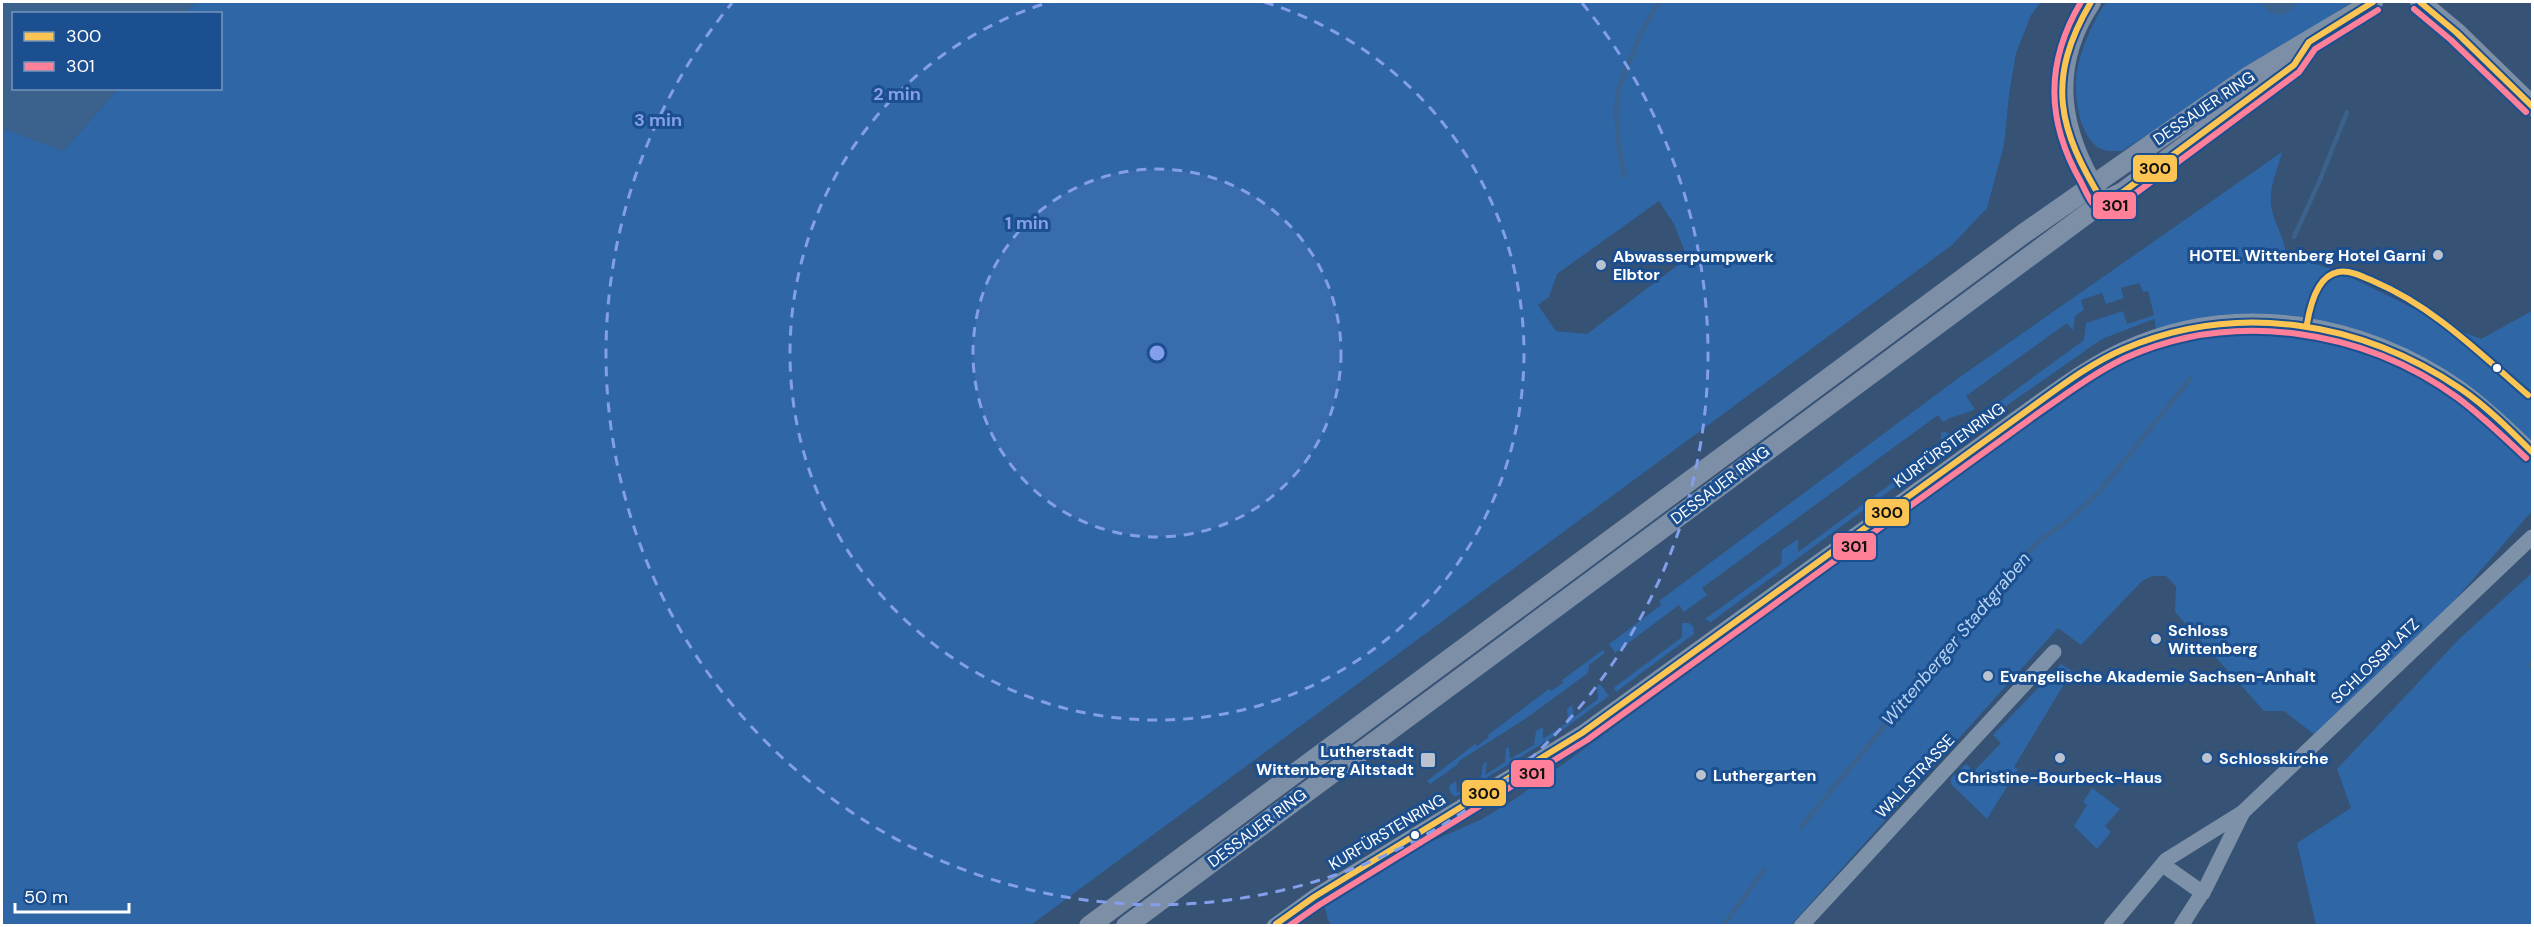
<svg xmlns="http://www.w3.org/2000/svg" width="2534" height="927" viewBox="0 0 2534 927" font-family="'DM Sans',sans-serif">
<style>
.green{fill:#2f66a5;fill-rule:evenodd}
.water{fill:#3b618d}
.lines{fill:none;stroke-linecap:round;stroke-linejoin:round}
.stream{stroke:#3b618d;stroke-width:4.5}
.minor{stroke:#7d92a8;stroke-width:15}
.major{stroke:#7d8ea7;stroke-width:20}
.bus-1-casing{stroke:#1b4f8f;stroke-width:10}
.bus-2-casing{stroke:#1b4f8f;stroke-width:10}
.bus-1{stroke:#fcc553;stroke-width:6}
.bus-2{stroke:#ff8098;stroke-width:6}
.ring{fill:none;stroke:#839eea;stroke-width:3;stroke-dasharray:10 8}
.poi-dot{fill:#b9c2ce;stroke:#1b4f8f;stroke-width:2}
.bus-dot{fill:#fff;stroke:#1b4f8f;stroke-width:2}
.labels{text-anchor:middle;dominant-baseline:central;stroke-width:6;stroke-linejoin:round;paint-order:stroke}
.street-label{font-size:16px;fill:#fff;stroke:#1b4f8f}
.poi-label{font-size:16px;font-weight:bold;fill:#fff;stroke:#1b4f8f;text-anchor:start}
.water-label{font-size:18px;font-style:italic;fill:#b5d3f5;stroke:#1b4f8f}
.centre{fill:#839eea;stroke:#1b4f8f;stroke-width:3}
.ring-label{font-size:18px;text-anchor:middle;font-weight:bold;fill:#839eea;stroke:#1b4f8f;stroke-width:6;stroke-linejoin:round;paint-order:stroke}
.line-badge{stroke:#1b4f8f;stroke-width:2}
.pale-badge-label{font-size:16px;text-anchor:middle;font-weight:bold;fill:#111}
</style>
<rect width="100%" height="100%" fill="#365274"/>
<g class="green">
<path d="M196 2H2041L2031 15 2016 53 2009 95 2004 145 1987 208 1952 245 1031 925H2V128L63 151 118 89 220 88V14L185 13ZM1659 201 1674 224 1687 258 1587 334 1556 331 1538 305 1549 297 1557 274Z"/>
<path d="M2106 2H2352L2122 151C2113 151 2103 152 2096 146 2076 129 2072 84 2079 61 2085 40 2094 20 2106 2Z"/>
<path d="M2282 152C2277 172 2266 193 2273 214 2277 228 2285 240 2286 255L2338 271 2455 329 2481 339 2532 311V511L2449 607 2315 735 2284 711H2264L2175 612 2176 586 2166 576H2152L2142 581 2081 645 2058 628 1791 925 1332 926 1328 920 1324 903 1408 852 1482 819 1518 797 2035 420C2067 384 2115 362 2159 341L2154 319 2102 339 1972 430 1970 426 1972 422 2084 340 2086 323 2123 311 2127 324 2154 315 2148 291 2143 292 2139 283 2121 288 2124 298 2106 304 2102 293 2081 300 2084 310 2075 316 2073 331 2067 323 1966 396 1975 409C1964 415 1953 415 1943 422L1938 415 1702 588 1707 595 1684 612 1679 605 1615 653 1609 644 1661 605 1659 601 1957 379Z"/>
<path d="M1945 431 1953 440 1952 445 1711 622 1705 619 1781 564 1782 550 1798 539V552L1941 447V433Z"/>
<path d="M2532 573V925H2316L2297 843 2351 808 2337 769 2459 639Z"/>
<path d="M1682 623H1689L1693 626 1694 634 1616 692 1614 688 1616 686 1682 637Z"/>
<path d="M1603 650 1605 653 1589 665 1588 673 1528 717 1459 761 1457 765 1430 784 1427 781 1475 744 1477 746 1489 737 1488 735 1549 689 1551 691 1563 683 1562 680Z"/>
<path d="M2061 664 2072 671 2014 767 2018 769 1987 819 1951 784V778L1966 764 1974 771 2001 743 1993 735Z"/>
<path d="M1600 684 1609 696 1550 739 1455 797 1450 792 1449 786 1456 781 1457 793 1481 778 1483 764 1487 761 1485 775 1505 762 1506 749 1509 747 1510 759 1534 745 1536 731 1543 727V739L1568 722 1567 709 1572 705 1574 717 1598 699 1597 686Z"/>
<path d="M2092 788 2120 809 2105 826 2111 832 2097 849 2074 826 2087 805 2083 802Z"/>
</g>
<g class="water">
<path d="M2 2H196L185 13 14 14V88L118 89 63 151 2 128Z"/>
<path d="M2261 2H2297C2289 18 2269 19 2261 2Z"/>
</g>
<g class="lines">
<g class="stream">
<path d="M1625 176 1619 148 1616 112 1619 87 1642 31 1659 2"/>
<path d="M2294 237 2319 182 2347 112"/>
<path d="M2529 664 2532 667"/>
<path d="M1801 827 1868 746 1966 621 2037 543 2072 517 2099 492 2190 379"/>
<path d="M1723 926 1764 870"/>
</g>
<g class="minor">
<path d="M2163 865 2203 893"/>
<path d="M1274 926 1314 897 1582 733 2032 407C2062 386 2091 364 2124 349 2236 298 2362 320 2461 389 2487 408 2510 430 2532 452"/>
<path d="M1801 926 2054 652"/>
<path d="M2111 926 2166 860 2243 812 2532 537"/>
<path d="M2181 926 2206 887 2243 812"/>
</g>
<g class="major">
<path d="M2091 2C2048 67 2059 131 2098 194"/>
<path d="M2420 2 2457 33 2532 106"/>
<path d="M1089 926 2023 234 2249 76 2373 2"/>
<path d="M1126 926 2103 202 2123 192 2294 65 2309 42"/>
</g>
<defs>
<g id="bus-1">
<path d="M2091 2C2045 80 2058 129 2103 202L2123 192 2294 65 2309 42 2373 2"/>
<path d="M2420 2 2457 33 2532 106"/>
<path d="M2307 324C2310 306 2317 276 2338 272 2350 270 2362 276 2373 281 2434 307 2478 352 2528 395"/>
<path d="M1276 924 1314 897 1582 733 2032 407C2061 386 2091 363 2124 349 2237 301 2361 321 2461 389 2487 407 2510 430 2532 452"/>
</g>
<g id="bus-2">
<path d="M2081 2C2045 63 2046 121 2081 182 2086 192 2092 208 2103 211L2128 199 2299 72 2315 49 2378 10"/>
<path d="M2414 9 2451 40 2526 112"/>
<path d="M1289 926 1319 905 1587 740 2037 414C2066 394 2094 373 2125 358 2234 309 2363 329 2458 398 2482 416 2504 437 2526 458"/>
</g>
</defs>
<use href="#bus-1" class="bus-1-casing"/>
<use href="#bus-2" class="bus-2-casing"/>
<use href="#bus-1" class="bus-1"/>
<use href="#bus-2" class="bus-2"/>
</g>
<circle cx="1157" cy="353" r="184" fill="#839eea" fill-opacity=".12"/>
<g class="ring">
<circle cx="1157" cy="353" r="184"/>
<path d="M1264 2A367 367 0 1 1 1050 2"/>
<path d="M1582 3A551 551 0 1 1 732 3"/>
</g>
<g class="poi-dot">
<circle cx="2438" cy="255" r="6"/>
<circle cx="1601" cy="265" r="6"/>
<circle cx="2156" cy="639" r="6"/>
<circle cx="1988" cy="676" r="6"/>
<circle cx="2060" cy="758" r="6"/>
<circle cx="2207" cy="758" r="6"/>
<rect x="1420" y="752" width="16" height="16" rx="3"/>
<circle cx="1701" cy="775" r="6"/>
</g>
<g class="bus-dot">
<circle cx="2497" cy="368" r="5"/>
<circle cx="1415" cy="835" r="5"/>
</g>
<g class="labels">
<g class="street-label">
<text transform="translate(2204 108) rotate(-34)">DESSAUER RING</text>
<text transform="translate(1949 445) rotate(-36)">KURFÜRSTENRING</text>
<text transform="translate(1720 485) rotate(-37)">DESSAUER RING</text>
<text transform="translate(2375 661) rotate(-44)">SCHLOSSPLATZ</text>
<text transform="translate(1915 776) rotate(-47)">WALLSTRASSE</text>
<text transform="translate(1257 828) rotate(-37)">DESSAUER RING</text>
<text transform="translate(1387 832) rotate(-31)">KURFÜRSTENRING</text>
</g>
<g class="poi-label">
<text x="2426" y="255" text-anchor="end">HOTEL Wittenberg Hotel Garni</text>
<text x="1613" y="256">Abwasserpumpwerk<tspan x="1613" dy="18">Elbtor</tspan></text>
<text x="2168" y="630">Schloss<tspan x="2168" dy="18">Wittenberg</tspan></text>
<text x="2000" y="676">Evangelische Akademie Sachsen-Anhalt</text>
<text x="1414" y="751" text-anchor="end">Lutherstadt<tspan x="1414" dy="18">Wittenberg Altstadt</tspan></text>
<text x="2219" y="758">Schlosskirche</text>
<text x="1713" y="775">Luthergarten</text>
<text x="2060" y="777" text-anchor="middle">Christine-Bourbeck-Haus</text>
</g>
<g class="water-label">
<text transform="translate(1956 639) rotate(-50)">Wittenberger Stadtgraben</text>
</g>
</g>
<circle cx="1157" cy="353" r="9" class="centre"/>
<g class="ring-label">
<text x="897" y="100">2 min</text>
<text x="658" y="126">3 min</text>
<text x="1027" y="229">1 min</text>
</g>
<g class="line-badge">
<rect x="2132" y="154" width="46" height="29" rx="6" fill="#fcc553"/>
<rect x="2092" y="191" width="45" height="29" rx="6" fill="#ff8098"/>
<rect x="1864" y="498" width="46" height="29" rx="6" fill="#fcc553"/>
<rect x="1832" y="532" width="45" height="29" rx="6" fill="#ff8098"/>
<rect x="1510" y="759" width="45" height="29" rx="6" fill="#ff8098"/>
<rect x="1461" y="779" width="46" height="28" rx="6" fill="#fcc553"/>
</g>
<g class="pale-badge-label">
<text x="2155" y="174">300</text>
<text x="2115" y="211">301</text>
<text x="1887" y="518">300</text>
<text x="1854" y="552">301</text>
<text x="1532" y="779">301</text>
<text x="1484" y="799">300</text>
</g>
<rect width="2534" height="927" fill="none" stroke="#ffffff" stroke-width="6"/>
<rect x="12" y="12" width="210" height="78" fill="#1b4f8f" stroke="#7695bc" stroke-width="1.5"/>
<rect x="24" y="32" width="30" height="9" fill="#fcc553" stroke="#7695bc" stroke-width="1.5"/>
<text x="66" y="42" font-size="18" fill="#ffffff">300</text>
<rect x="24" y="62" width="30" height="9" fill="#ff8098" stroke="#7695bc" stroke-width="1.5"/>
<text x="66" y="72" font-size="18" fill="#ffffff">301</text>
<path d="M15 903v9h114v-9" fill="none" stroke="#ffffff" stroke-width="3"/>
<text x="24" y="903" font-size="18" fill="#ffffff" stroke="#1b4f8f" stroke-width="4.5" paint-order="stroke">50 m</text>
</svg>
